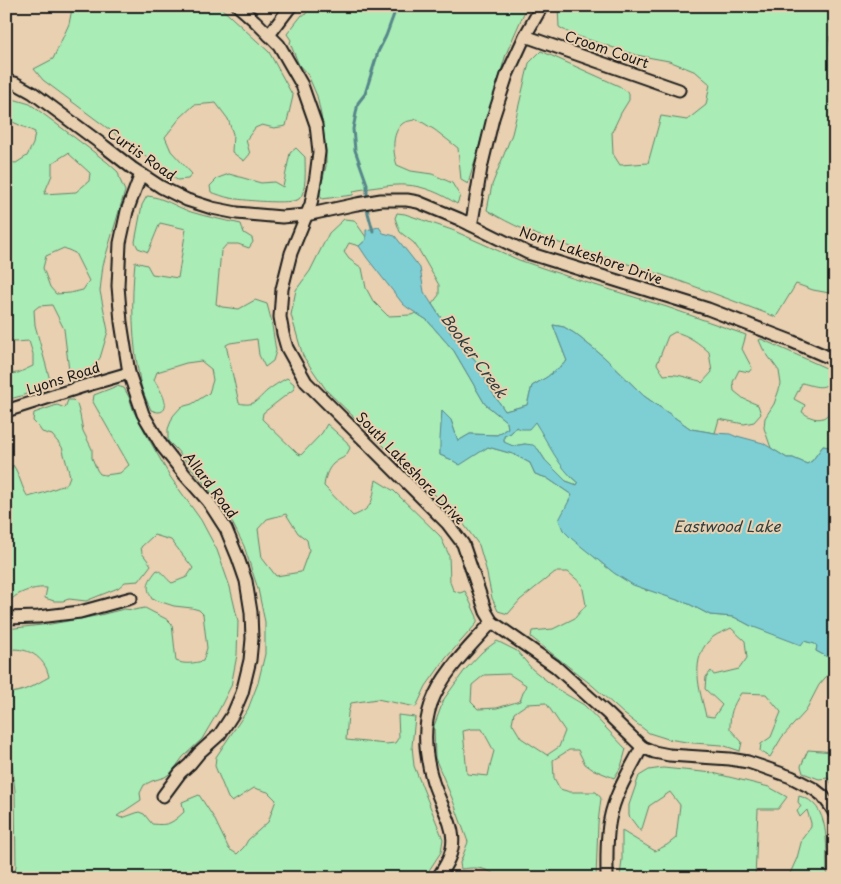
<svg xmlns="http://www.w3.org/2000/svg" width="841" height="884" viewBox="0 0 841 884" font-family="'Playpen Sans',sans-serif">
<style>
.green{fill:#a9ecb6;stroke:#628469;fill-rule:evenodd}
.water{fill:#7ecfd4;stroke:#57878a;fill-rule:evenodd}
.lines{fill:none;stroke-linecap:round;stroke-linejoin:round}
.stream{stroke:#57878a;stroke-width:3}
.minor-casing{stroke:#1c1c1c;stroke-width:15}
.minor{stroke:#e8d0b0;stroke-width:11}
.labels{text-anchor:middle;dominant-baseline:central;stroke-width:4;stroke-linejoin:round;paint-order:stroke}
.street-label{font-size:14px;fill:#1c1c1c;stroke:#e8d0b0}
.water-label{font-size:15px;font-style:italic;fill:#304041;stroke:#e8d0b0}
</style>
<rect width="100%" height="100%" fill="#e8d0b0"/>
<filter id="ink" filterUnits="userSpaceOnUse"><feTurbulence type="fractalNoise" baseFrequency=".02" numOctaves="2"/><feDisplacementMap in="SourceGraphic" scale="10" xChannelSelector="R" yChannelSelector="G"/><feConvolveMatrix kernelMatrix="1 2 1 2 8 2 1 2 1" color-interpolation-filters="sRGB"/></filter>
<g filter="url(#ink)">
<g class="green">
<path d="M64 6H219L269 52 293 96 286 126 274 128 262 125 255 128 246 140 250 154 244 161 232 152 233 134 228 119 216 103 194 105 180 118 165 137 171 151 192 174 188 179 177 180 43 80 34 69 53 59 69 24 72 9Z"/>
<path d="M311 6H527L506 54 468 184 461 180 458 148 435 130 417 119C412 121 405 121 402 124 391 134 393 153 397 165L411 171 432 174 452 183 460 196 457 204C442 194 424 186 406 185 393 184 372 188 358 190L354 191 353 195 322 199 320 195V191L326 166V150L321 115 317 96 308 75 299 65 290 43 291 40 287 34 302 15H305Z"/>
<path d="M558 6H835V34L829 37 835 62V294L813 290 796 284 776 317C733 301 691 284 647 270 594 253 534 240 487 210L492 185 512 134 529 63 541 51 619 86 629 93V100L621 113 612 132 613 154 620 165 648 163 661 116 687 120 706 105 710 84 696 72 669 61 636 55 571 34 559 27Z"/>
<path d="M6 97 30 104 107 162 118 172 120 180 125 191 103 265 100 291 108 331 100 358 85 376 70 379 64 329 52 305 39 306 34 310 35 325 51 384 21 396 6 400V374L18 373 33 366V354L29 341 14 342 6 339V162L16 163 27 156 33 144 35 132 6 119ZM68 153 90 173 89 181 76 192 44 194 52 175V163ZM64 248 75 253 89 281 83 290 70 293 56 294 50 287 43 268 46 256Z"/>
<path d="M296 148 305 157C305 168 307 192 299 199 291 205 240 200 230 198 224 197 217 194 211 192L210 186 218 178 229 174 261 183 274 182 283 187 290 153Z"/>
<path d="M147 196C163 197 176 207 191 212 207 217 224 220 241 224L244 233 252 238 253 242 249 248 238 244H227L221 251 216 304 222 307 239 309 255 300 267 304 271 319 276 351 273 361 265 367 259 355 257 339 230 343 226 345 239 403C254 407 257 400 267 391 273 386 280 382 287 378L294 384V389L263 413 262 419 298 454 301 455 322 433 327 424 347 442 350 448C344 461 342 456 333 464 327 470 325 478 324 486L353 516C374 508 372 501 376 480L394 491 440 536 449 555 450 582 453 590 460 593 465 591 477 617V623L446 658 426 686 416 707 377 699 351 703 348 713 346 740 386 744 395 743 399 737 398 715 415 717 412 746 414 766 443 839 441 852 424 878H13L16 866 15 791 12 766 6 743V693C24 693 34 685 49 677 45 656 26 646 6 650V629L51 624 96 616 124 609 134 610 145 608 168 620 172 624 176 661C185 665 194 663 203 661L207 648 203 614 199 610 192 608 174 606 152 599C145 586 148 581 157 570 163 572 166 579 172 583L187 577 193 568 171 540 154 535 141 547 142 553 151 565 139 581 125 582 118 588 86 601 69 599 63 601H54L45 598 47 588C37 587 26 590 17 595 13 597 11 601 6 603V502L12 499 10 472 13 465C20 475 21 487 28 497L43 493 67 484 70 476 62 447 52 435 42 432 38 426 33 421 34 413 57 405 65 408 68 400H73L77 404 80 415 83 431 92 449V458L97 470 100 474 105 475 120 473 129 465 93 402 94 395 117 386 124 388 129 397 134 412 151 443 171 478 201 520 217 550 230 587 238 621 237 655 231 686 219 710 202 739 183 757 172 772 165 777 152 781 144 785 140 793 141 800 117 816 122 818 139 812 144 814 152 824C169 826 172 823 184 812L182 802 199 795 214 818 229 849 237 854 244 847 248 840 268 822 276 800 268 792 254 788 232 802 228 798 215 766 216 757 248 709 258 683 265 654V622L258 589 244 546 226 510 176 449 168 441V429L173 416 181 407 192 404 209 393 213 380 211 369 201 361 186 363 157 372 154 380C158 386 174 410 159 412 156 412 154 411 151 410 147 401 142 391 140 381 132 343 131 300 135 262L147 265 152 274 178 278 186 229 160 223 148 252 138 248 135 242 142 205ZM286 514 298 533 307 540 309 550 301 572 276 576 262 558 258 529 267 519Z"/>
<path d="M397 213 405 214 452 230 519 260 572 278 667 307 746 335 742 349 752 368 749 372 739 370 733 382 734 391 744 399 758 405 761 414 754 422 744 424 719 419 715 433 691 429 644 396 604 357 574 333 564 327 553 325 567 361 547 377 532 386 527 405 505 411 492 392 476 361 452 335 432 304 439 295V285L420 252 414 243 400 232 395 218ZM675 332C688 335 699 343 709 352L712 372 702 383 700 381C688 378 676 373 664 375L657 364 668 336Z"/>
<path d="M344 219 354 220 366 237V240L359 246 349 243 344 252 349 259 362 268 366 288 373 301 388 316 411 315 416 313 427 320 454 351 485 404 507 422 508 428 497 435 470 434 458 441 451 420 442 411 440 455 450 459 460 464 488 447 513 454 530 463 535 474 547 478 572 495 563 530C572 539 581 546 590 553 607 568 624 582 645 589L646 591 649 590 689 604 710 615 734 617 751 626 815 644 817 646 816 651 835 661V669L831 671 819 685 805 712 782 737 770 757 760 751 761 744 771 737 781 712 766 694 741 693C732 707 730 713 730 729L742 742 740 751 722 745 693 743 668 739 649 733 624 714 593 686 531 637 532 631 553 629 575 618 586 605 582 584 568 572H555L520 600 508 614 498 611 492 598 486 569 479 545 457 515 421 482 327 391 303 356 291 315 296 290 310 271 329 233ZM731 628 745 641 747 658 739 669 714 675 711 671 706 677 705 689 722 705 714 717 706 716C700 691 688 657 713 637 718 633 726 631 731 628Z"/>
<path d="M761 339 826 368 833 377C826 392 815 386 802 383L794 399 805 405 802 412C805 414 809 417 813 418 831 423 834 403 833 390L835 387V448L823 446 812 461 807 464 793 458H787L771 448 764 428 765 418 774 404 781 384 779 371 763 349 759 340Z"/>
<path d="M535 421 572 478 578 483 577 485 566 481 545 460 538 449 525 444 513 446 504 443V436L511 433 516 427Z"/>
<path d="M497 641 517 651 532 669 557 689 584 705 626 749 621 767 614 778 592 769 585 764 578 750H569L553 760 554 778 560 789 570 792H596L601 798 598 823 596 878H500C484 867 479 867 461 869L460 863 468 842 452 798 435 758 434 726 444 699 465 670 482 652ZM509 674 526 685 520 701 497 708 478 709 471 702 472 685 484 675ZM546 703 565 731 559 747 547 755 521 738 512 723 514 713 527 704ZM472 729H482L494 751 491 762 488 776 467 774 463 731Z"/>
<path d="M808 750 835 752V790L828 778 819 779 803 773 801 766Z"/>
<path d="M663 768 713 773 769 787 787 797 778 809H758L755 878H667L663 875 653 878H620L622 859V831L655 851 667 845 676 838 680 805 670 792 649 806 641 832 629 816V805L639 776 649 770Z"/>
<path d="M799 796C831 803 826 847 827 872L829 878H788L797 858 802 839 811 827V823L807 810 800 817 797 811 801 806 798 802Z"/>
</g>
<path class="water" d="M379 227 383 233 395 236 420 268 424 292 452 335 476 361 492 392 505 411 527 405 532 386 547 377 567 361 553 325 564 327 574 333 604 357 644 396 691 429 715 433 730 434 737 437V436L763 443 787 458H793L807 464 812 461 823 446 835 448V661L816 651 817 646 815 644 804 641 801 645 751 626 734 617 710 615 689 604 633 585 614 573 572 539 563 530 559 520 572 495 547 478 535 474 530 463 513 454 488 447 460 465 450 459 440 455V439L442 411 451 420 458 441 470 434 497 435 508 428 507 422 485 404 454 351 427 320 408 308 403 304 367 258 359 246 366 240V230ZM535 422C548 442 558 467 578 483L577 485 566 481 545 460 538 449 533 445 525 444 513 446 504 442V436L511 433 516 427 521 429H529Z"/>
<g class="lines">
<g class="stream">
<path d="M367 200V184L355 150 353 129 358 103 365 94 378 52 386 36 397 6"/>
<path d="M367 206 368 213 373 231"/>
</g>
<defs>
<g id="minor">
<path d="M238 6 255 21 279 45 302 85 316 125 319 152 316 176 311 204 291 253 282 289 280 317 283 334 287 348 306 382 447 523 463 544 486 612 492 622 555 666 608 714 642 747 654 752 669 755 730 759 748 762 763 767 791 777 814 789 823 796 831 807 835 814"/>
<path d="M269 35 291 6"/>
<path d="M525 36 679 90"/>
<path d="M6 81 15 83 33 93 104 146 132 168 161 187 187 200 212 208 237 213 282 217 306 215 357 204 381 200H407L418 202 459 219 528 253 708 309 791 341 835 360"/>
<path d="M141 174 127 211 120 243 118 286 121 322 129 373 143 414 162 446 185 475 208 501 226 529 238 558 246 581 251 612 252 639 250 660 242 693 233 714 220 734 199 753 190 764 180 773 163 796"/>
<path d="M471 225 473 216 481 168 493 118 507 75 525 36 542 6"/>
<path d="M6 411 81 387 129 373"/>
<path d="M6 618 38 617 80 612 131 598"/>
<path d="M437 878C468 838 446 821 433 782 425 756 422 730 431 704 442 673 470 647 492 622"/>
<path d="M607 878C607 858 606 838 610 819 615 793 630 770 642 747"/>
</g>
</defs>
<use href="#minor" class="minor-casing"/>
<use href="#minor" class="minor"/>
</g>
</g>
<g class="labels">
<g class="street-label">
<text transform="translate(607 49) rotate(19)">Croom Court</text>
<text transform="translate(142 154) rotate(35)">Curtis Road</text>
<text transform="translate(591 255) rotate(19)">North Lakeshore Drive</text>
<text transform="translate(63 378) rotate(-18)">Lyons Road</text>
<text transform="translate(411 468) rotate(46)">South Lakeshore Drive</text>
<text transform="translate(211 485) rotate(53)">Allard Road</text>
</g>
<g class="water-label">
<text transform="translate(475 355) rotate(54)">Booker Creek</text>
<text x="727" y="525">Eastwood Lake</text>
</g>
</g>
<rect width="841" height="884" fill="none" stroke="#e8d0b0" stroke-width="25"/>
<rect x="12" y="12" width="816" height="859" fill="none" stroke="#1c1c1c" stroke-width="2" filter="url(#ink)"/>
</svg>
